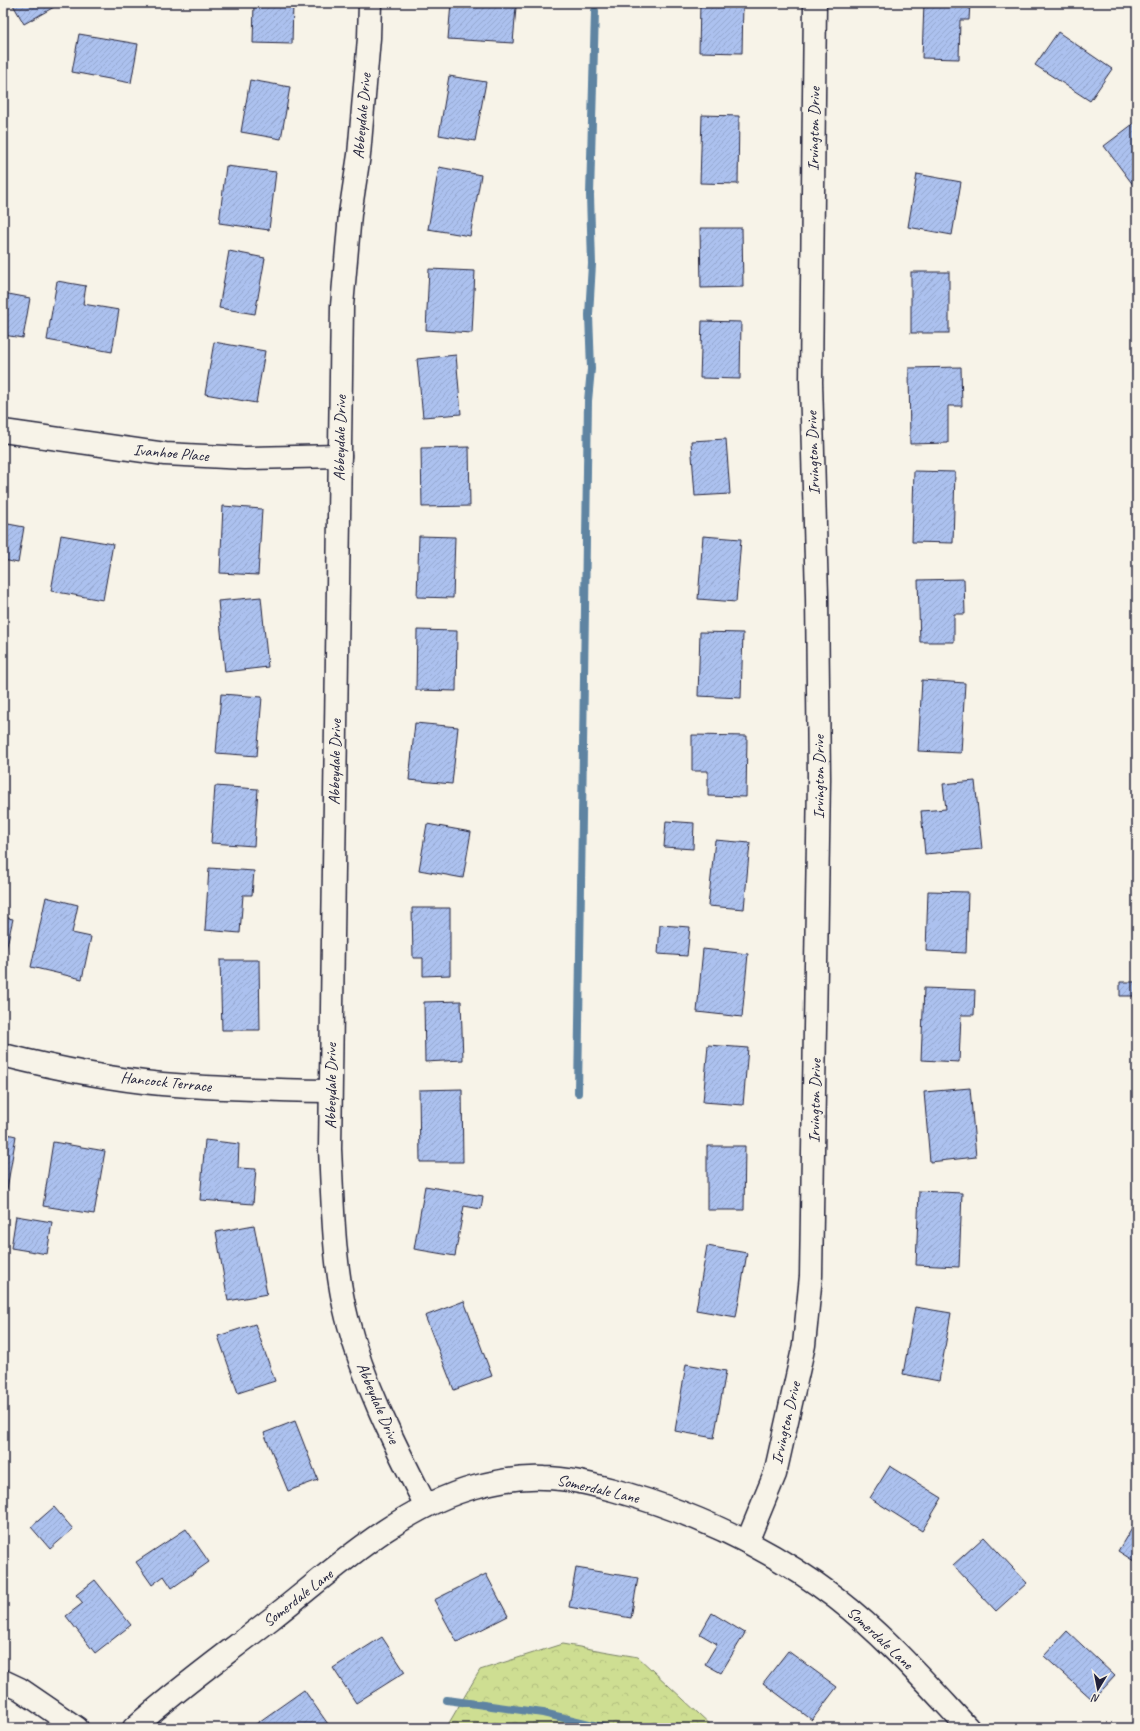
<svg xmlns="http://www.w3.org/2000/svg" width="1140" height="1731" viewBox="0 0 1140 1731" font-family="Caveat,sans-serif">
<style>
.forest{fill:url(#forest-crowns);stroke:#788066}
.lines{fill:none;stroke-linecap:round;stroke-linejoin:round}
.stream{stroke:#5e84a2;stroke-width:8}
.building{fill:url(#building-hatch);stroke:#22223b}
.minor-casing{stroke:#22223b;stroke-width:25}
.minor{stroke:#f7f3e8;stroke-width:22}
.labels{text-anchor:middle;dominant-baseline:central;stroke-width:3;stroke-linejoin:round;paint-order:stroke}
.street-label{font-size:16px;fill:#22223b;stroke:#f7f3e8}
</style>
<defs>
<pattern id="forest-crowns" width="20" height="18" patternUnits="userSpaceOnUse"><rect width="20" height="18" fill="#cede92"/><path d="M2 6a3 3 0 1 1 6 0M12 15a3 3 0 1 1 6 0" fill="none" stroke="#b1be7f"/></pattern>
<pattern id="building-hatch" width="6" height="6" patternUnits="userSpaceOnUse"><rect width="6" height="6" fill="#acc1ef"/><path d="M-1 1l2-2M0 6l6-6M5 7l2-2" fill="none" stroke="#94a6ce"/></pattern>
</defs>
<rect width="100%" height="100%" fill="#f7f3e8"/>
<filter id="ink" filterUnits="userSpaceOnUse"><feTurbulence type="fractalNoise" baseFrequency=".025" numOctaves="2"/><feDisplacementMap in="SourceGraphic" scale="8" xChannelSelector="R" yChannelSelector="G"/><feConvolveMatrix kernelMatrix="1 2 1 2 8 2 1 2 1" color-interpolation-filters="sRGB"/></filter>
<g filter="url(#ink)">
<path class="forest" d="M562 1644 638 1657 714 1728H446L480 1670Z"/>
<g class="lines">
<g class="stream">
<path d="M578 1093 588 401 591 369 589 315 592 264 590 195 595 11"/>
<path d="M447 1700 543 1713 606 1728"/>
</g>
</g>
<g class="building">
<path d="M12 3H52L54 7 24 24Z"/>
<path d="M254 3H293L292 44 253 43Z"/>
<path d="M451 3H498V6L516 7 513 43 448 39Z"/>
<path d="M700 3H743L742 53 699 52Z"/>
<path d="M924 3H970L969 20H960L959 59 922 58Z"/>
<path d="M1058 32 1112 69 1090 101 1035 65Z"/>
<path d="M79 34 138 44 131 83 72 72Z"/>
<path d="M449 76 486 82 475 141 439 135Z"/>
<path d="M250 80 290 87 281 139 241 132Z"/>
<path d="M702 115 739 116 738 184 700 183Z"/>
<path d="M1137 121V190L1104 146Z"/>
<path d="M226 166 276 172 269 230 219 223Z"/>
<path d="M439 167 481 175 470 236 428 229Z"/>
<path d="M917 174 961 182 952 235 908 227Z"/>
<path d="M700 228H742L743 287 701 288Z"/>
<path d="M229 251 265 258 255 314 219 308Z"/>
<path d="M429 269 475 271 472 333 426 330Z"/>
<rect x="911" y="272" width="38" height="61"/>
<path d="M57 281 86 286 83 304 119 310 112 352 47 340Z"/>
<path d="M3 293 30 298 23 338 3 335Z"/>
<path d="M702 321 741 322 740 379 700 378Z"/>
<path d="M214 342 265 351 256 403 205 394Z"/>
<path d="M456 355 461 414 423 417 417 359Z"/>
<path d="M961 367 962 406H948V443L910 444 909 368Z"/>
<path d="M726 439 730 494 695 496 691 441Z"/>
<path d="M469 447 470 506 422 507 421 448Z"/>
<path d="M914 471 955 472 953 543 912 542Z"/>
<path d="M223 506 262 509 258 575 220 573Z"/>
<path d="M3 523 24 527 18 563 3 560Z"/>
<path d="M61 535 113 544 103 600 51 591Z"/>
<path d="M419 536 455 537 453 598 417 597Z"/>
<path d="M703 536 741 539 736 602 698 599Z"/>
<path d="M964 579 965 614H954V642H920L918 580Z"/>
<path d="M261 597 268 667 225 672 218 601Z"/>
<path d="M417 630 457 631 456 691 416 690Z"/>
<path d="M700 632 743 633 741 698 698 696Z"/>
<path d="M922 680 965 683 961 753 918 751Z"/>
<path d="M221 694 262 697 257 756 216 753Z"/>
<path d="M415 723 458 727 452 784 409 780Z"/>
<path d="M692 735 747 736 746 797 708 796V771H692Z"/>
<path d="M975 781 982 849 925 854 921 811 946 809 943 784Z"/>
<path d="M215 786 258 789 254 846 211 843Z"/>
<path d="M666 821 694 823 693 849 664 847Z"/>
<path d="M427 824 471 832 463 878 419 870Z"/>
<path d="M715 840 750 843 744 909 708 906Z"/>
<path d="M209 868 254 871 252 895H243L240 933 205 930Z"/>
<path d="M928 891 968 892 966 953 926 951Z"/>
<path d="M46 897 78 905 72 933 91 937 82 979 31 967Z"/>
<path d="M412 908H450V975L423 976V958H413Z"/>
<path d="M3 917 13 919 4 958H3Z"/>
<path d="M660 925 690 927 687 956 658 954Z"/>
<path d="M703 949 748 954 742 1017 697 1012Z"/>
<path d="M220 960H259L260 1030H222Z"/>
<path d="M1120 982H1137V1014H1135V996H1120Z"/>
<path d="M924 988 975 990 974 1015H961L959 1062 921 1060Z"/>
<path d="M461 1001 463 1060 425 1062 424 1002Z"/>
<path d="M708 1045 748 1048 743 1105 703 1102Z"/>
<path d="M1137 1080V1143H1135Z"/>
<path d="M970 1088 976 1157 930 1162 924 1092Z"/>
<path d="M462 1089 463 1162H420L419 1090Z"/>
<path d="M3 1133 16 1136 7 1189H3Z"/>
<path d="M205 1140 239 1144 238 1168 256 1169 253 1204 200 1200Z"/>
<path d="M53 1142 105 1151 94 1214 43 1206Z"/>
<path d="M707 1146H745L744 1210H707Z"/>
<path d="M425 1186 483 1196 481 1209 464 1206 455 1256 414 1249Z"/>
<path d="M919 1191 962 1193 959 1267 916 1265Z"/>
<path d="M16 1216 52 1222 47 1254 11 1248Z"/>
<path d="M254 1225 267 1294 228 1301 216 1232Z"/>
<path d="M707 1246 747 1253 736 1317 696 1310Z"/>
<path d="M464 1301 492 1376 454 1390 425 1316Z"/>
<path d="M915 1307 951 1313 939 1381 903 1374Z"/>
<path d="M255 1324 275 1381 238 1393 218 1336Z"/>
<path d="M686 1364 726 1371 714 1438 675 1431Z"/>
<path d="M295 1421 318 1480 288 1491 264 1433Z"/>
<path d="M890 1466 942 1498 922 1531 870 1498Z"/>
<path d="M54 1507 73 1529 50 1549 31 1527Z"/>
<path d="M1137 1519V1563L1118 1551Z"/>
<path d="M186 1529 209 1562 172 1588 164 1576 152 1585 136 1562Z"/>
<path d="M984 1537 1027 1583 996 1611 953 1565Z"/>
<path d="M576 1568 638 1578 631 1618 569 1607Z"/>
<path d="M486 1574 508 1616 457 1642 434 1600Z"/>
<path d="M95 1580 131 1625 95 1653 66 1616 83 1603 76 1595Z"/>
<path d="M712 1613 745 1633 721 1673 705 1664 717 1644 700 1634Z"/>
<path d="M1067 1631 1115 1676 1093 1700 1044 1656Z"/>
<path d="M382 1637 405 1672 356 1703 333 1668Z"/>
<path d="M788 1651 837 1687 812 1720 763 1683Z"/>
<path d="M304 1690 328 1724 322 1728H254L253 1726Z"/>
</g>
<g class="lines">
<defs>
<g id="minor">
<path d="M370 3 369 38 359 155 350 214 342 306 330 1149C333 1205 333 1263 347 1318 364 1385 395 1445 426 1506"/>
<path d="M3 431 165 454 245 458 340 456"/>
<path d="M3 1055C55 1068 109 1079 162 1084 218 1089 274 1090 330 1091"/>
<path d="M747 1542 775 1474 804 1345 811 1276 819 779 817 596 811 382 815 3"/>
<path d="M3 1681 20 1689 77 1728"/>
<path d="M134 1728C177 1689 225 1655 271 1619 331 1572 400 1507 475 1487 496 1481 522 1477 544 1478 567 1478 590 1484 613 1490 693 1512 770 1548 836 1598 885 1636 926 1683 968 1728"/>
</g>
</defs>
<use href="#minor" class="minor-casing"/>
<use href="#minor" class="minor"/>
</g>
</g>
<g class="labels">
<g class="street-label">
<text transform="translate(362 116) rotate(-85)">Abbeydale Drive</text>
<text transform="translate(814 129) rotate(-89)">Irvington Drive</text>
<text transform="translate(340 438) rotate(-89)">Abbeydale Drive</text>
<text transform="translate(171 453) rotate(5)">Ivanhoe Place</text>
<text transform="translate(813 453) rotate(-92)">Irvington Drive</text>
<text transform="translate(335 762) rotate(-89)">Abbeydale Drive</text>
<text transform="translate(819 777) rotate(-90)">Irvington Drive</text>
<text transform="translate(166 1082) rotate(6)">Hancock Terrace</text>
<text transform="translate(331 1086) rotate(-90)">Abbeydale Drive</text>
<text transform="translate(815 1101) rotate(-89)">Irvington Drive</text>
<text transform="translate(378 1403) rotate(67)">Abbeydale Drive</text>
<text transform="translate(786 1423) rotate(-77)">Irvington Drive</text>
<text transform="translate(598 1489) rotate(13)">Somerdale Lane</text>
<text transform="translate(298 1598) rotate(-38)">Somerdale Lane</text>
<text transform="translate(880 1638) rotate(43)">Somerdale Lane</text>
</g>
</g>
<rect width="1140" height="1731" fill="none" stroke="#f7f3e8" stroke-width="16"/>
<rect x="8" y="8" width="1124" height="1715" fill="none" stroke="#22223b" stroke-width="1.5" filter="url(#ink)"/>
<g transform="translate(1098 1689) rotate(190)" stroke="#f7f3e8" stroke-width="3" paint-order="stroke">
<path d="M0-3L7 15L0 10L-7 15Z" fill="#22223b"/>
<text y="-6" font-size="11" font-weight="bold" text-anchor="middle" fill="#22223b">N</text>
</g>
</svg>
